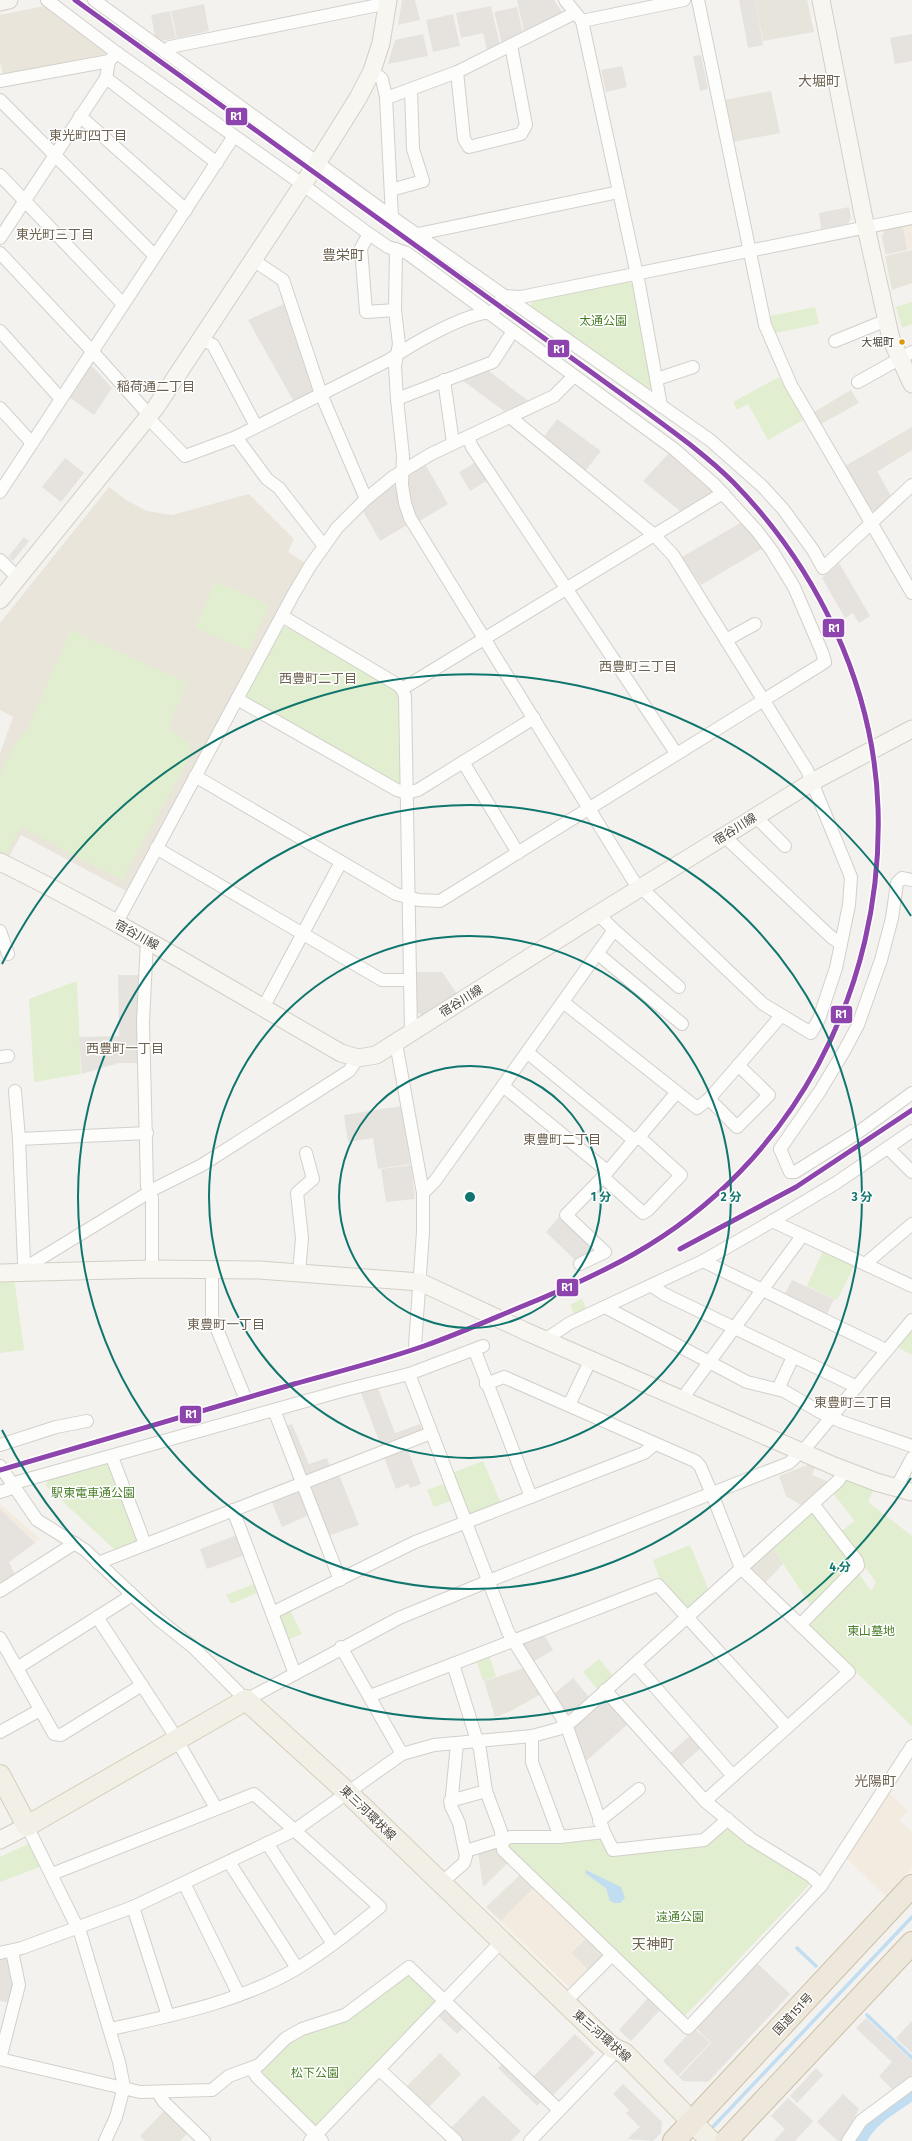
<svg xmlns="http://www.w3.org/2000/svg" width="912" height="2141" viewBox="0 0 912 2141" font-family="'Fira Sans','Noto Sans JP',sans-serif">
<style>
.residential{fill:#e7e4dc}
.commercial{fill:#f3ebdf}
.education{fill:#eae5da}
.green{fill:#e1eecf}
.parking{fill:#e6e3df}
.water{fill:#c0ddf1}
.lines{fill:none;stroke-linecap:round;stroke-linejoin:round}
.stream{stroke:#c0ddf1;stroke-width:3.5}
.canal{stroke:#c0ddf1;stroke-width:11}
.street-casing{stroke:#d2d0cb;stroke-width:14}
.secondary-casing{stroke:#d3cfc5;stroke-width:19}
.primary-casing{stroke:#d6cebb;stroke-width:22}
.highway-casing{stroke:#ccbfa9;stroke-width:24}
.street{stroke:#fdfdfc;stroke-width:12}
.secondary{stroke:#f7f6f1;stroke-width:17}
.primary{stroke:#f2efe6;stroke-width:20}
.highway{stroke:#ede8db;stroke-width:22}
.rail-1-casing{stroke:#fff;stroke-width:8}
.rail-1{stroke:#8e44ad;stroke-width:5}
.ring{fill:none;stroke:#0f766e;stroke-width:2}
.bus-dot{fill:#dd9709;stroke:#fff;stroke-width:1.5}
.labels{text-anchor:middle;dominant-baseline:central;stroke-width:3;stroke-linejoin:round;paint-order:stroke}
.bus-label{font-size:11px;fill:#4b4439;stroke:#fff;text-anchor:end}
.park-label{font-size:12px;fill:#4a7f2a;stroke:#fff}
.street-label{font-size:12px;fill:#4b4439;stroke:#fff}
.neighbourhood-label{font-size:13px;fill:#6e6250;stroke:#fff}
.quarter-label{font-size:14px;fill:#6e6250;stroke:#fff}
.centre{fill:#0f766e;stroke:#fff;stroke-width:2}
.ring-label{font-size:12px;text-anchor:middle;font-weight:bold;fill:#0f766e;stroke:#fff;stroke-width:3;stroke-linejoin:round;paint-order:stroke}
.line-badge{stroke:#fff;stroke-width:1.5}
.badge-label{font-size:11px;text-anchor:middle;font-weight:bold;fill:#fff}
</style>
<rect width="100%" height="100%" fill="#f4f2ee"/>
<g class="residential">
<path d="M755 0H807L814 32 763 41Z"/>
<path d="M771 91 780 133 733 142 724 100Z"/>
<path d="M912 250V283L892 290 885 256Z"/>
<path d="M851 390 859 403 821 424 814 412Z"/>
<path d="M912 427V450L856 485 845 466Z"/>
<path d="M810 1464 815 1467 812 1475 829 1482 803 1506 786 1496 779 1476Z"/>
<path d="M771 1545 783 1564 764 1584 749 1570 751 1565Z"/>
<path d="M524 1668 541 1694 509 1712 495 1717 484 1681Z"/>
<path d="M495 1848 509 1862 483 1887 478 1853Z"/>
<path d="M521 1874 535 1887 501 1921 486 1907Z"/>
<path d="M587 1937 602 1952 603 1958 590 1972 571 1953Z"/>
<path d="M440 2053 461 2074 428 2108 406 2087Z"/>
<path d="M165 2110 188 2133 180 2141H145L140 2136Z"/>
</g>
<g class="commercial">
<path d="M912 224V249L885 255 881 236 884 230Z"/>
<path d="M0 1504 40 1539 9 1562 15 1575 0 1585Z"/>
<path d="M887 1791 908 1811 899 1820 912 1832V1868L886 1896 846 1858Z"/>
<path d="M535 1888 586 1937 571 1953 589 1972 575 1987H569L501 1921Z"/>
</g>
<g class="education">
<path d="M44 6 106 50 105 54 3 75 0 62V15Z"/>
<path d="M109 487 126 500 147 511 172 515 249 494 294 539 288 552 304 562 126 891 21 835 7 860 0 856V753L13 717 0 710V623Z"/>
</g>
<g class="green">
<path d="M627 281 632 284 652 387 647 393 530 310 532 301Z"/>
<path d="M912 302V324L902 328 896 307Z"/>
<path d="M815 307 819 324 775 333 770 316Z"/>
<path d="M779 377 803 420 768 440 748 404 737 410 733 402Z"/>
<path d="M215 582 269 604 249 651 195 628Z"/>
<path d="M288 626 397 689 401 697 402 781 397 786 248 700 246 694 283 628Z"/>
<path d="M71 630 187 683 168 728 189 743 192 753 122 880 21 827 6 854 0 850V774L16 743 29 725Z"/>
<path d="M77 981 81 1074 34 1082 29 999Z"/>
<path d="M823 1251 855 1264 837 1300 807 1286Z"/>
<path d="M14 1277 24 1350 0 1353V1278Z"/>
<path d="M582 1299 589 1315 577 1320 570 1305Z"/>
<path d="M912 1331V1355L897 1347Z"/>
<path d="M483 1461 501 1503 471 1514 467 1512 452 1473Z"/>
<path d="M105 1462 110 1465 139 1538 136 1543 119 1550 113 1548 46 1486 48 1479Z"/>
<path d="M848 1478 874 1488 868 1502 912 1536V1726L799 1617 812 1608 771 1545 811 1511 816 1512 871 1591 876 1582 839 1533 855 1521 832 1492Z"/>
<path d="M446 1483 453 1500 434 1507 427 1490Z"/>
<path d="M690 1545 709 1591 689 1609 685 1608 660 1580 653 1560Z"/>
<path d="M256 1583 259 1592 231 1604 226 1595Z"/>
<path d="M290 1610 302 1634 285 1641 279 1615Z"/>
<path d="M489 1655 496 1676 483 1681 476 1659Z"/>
<path d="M599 1659 614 1677 598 1690 583 1672Z"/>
<path d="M725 1826H729L808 1879 809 1885 686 2015H679L506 1848 509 1842 601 1836 612 1853 706 1843Z"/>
<path d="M28 1844 31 1846 42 1866 0 1882V1857Z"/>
<path d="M407 1974H411L436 1997V2004L319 2126H313L262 2076 261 2071C270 2061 279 2048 289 2041 303 2032 324 2025 340 2024Z"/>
</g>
<g class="parking">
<path d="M402 0H415L420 20 398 25Z"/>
<path d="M517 0H554L563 13 524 32Z"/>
<path d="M739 0H755L763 45 748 48Z"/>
<path d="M204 4 209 31 177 38 171 11Z"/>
<path d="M491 6 500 45 487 50 483 33 461 38 456 13Z"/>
<path d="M517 7 523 33 502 44 494 12Z"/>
<path d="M170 11 176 38 156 42 151 15Z"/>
<path d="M453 14 460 46 433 52 426 20Z"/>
<path d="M423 34 428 56 388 64 395 40Z"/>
<path d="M912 34V61L895 64 890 38Z"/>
<path d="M701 55 708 89 700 91 693 56Z"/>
<path d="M622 66 627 87 606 92 601 70Z"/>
<path d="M849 207 851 218 848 224 821 229 819 213Z"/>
<path d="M903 227 907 250 886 254 882 236 885 231Z"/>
<path d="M284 304 313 387 311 393 294 402 248 320Z"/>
<path d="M92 366 112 388 94 415 69 397 89 367Z"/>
<path d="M485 368 530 402 504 411 459 378Z"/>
<path d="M557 419 601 451 585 471 544 437Z"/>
<path d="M885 444 894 460 877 471 891 496 875 511 869 509 856 485 864 479 856 484 846 467Z"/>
<path d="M669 453 711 487V492L680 511 643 481Z"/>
<path d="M65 458 84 473 61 502 42 487Z"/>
<path d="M424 462 448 504 418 522 411 510 407 472Z"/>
<path d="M476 462 488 480 470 491 459 472Z"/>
<path d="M393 485 397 488 402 514 407 525 380 541 363 511Z"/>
<path d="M742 522 763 548 701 585 682 557Z"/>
<path d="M24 537 29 541 13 561 8 557Z"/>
<path d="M839 563 870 616 859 623 853 613 845 618 822 578Z"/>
<path d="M414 972H442L457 994 423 1016 414 1011Z"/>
<path d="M118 975H141L142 1063H119L82 1074 79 1037 119 1036Z"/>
<path d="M402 1106 410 1164 378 1169 373 1138 348 1142 344 1115Z"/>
<path d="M411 1165 415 1199 386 1202 381 1169Z"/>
<path d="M561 1215 596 1247 595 1252 576 1261 546 1232Z"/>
<path d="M792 1280 834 1299 826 1316 784 1296Z"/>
<path d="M378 1388 395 1433 420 1424 422 1430 381 1446 361 1393Z"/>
<path d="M292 1424 309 1464 327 1458 331 1468 309 1476 303 1473 283 1427Z"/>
<path d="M407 1448 421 1484 410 1488 408 1484 396 1489 384 1457Z"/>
<path d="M339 1475 359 1525 328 1536 310 1489 312 1486Z"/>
<path d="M295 1490 300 1493 309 1515 282 1527 271 1500Z"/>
<path d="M0 1509 35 1543 9 1562 14 1574 0 1583Z"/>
<path d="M237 1535 245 1555 207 1569 200 1549Z"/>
<path d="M543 1633 553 1650 531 1663 520 1647 523 1641Z"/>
<path d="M573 1678 589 1697 571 1714 565 1713 553 1695Z"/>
<path d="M604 1699H610L630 1722 584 1763 573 1731 576 1724Z"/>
<path d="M691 1735 702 1747 679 1767 668 1755Z"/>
<path d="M7 1957 10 1959 15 1985 10 2003 0 2001V1958Z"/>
<path d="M756 1962 790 1994 708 2082 683 2081 679 2077 711 2043 695 2027Z"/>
<path d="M649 1997 661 2009 631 2041 619 2030Z"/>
<path d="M444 2010H447L464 2027 457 2034 438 2016Z"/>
<path d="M866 2018 912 2061V2075L892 2089 879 2076 892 2062 856 2028Z"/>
<path d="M912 2021V2053L896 2038Z"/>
<path d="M694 2028 710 2043 678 2076 663 2061Z"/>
<path d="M575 2034 595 2053 552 2096 533 2077Z"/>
<path d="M504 2062 543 2100 537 2106 498 2068Z"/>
<path d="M816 2068 823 2075 797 2103 790 2096Z"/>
<path d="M623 2084 662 2122 661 2133 653 2141 627 2139 640 2127 626 2113 629 2110 613 2094Z"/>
<path d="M843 2094 859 2109 842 2141H838L817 2122Z"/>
<path d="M483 2095 521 2131 511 2141H463L450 2129Z"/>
<path d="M788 2098 813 2121 795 2141H774L785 2129 771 2116Z"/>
</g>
<path class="water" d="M586 1870 621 1887 625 1898 620 1903H615L610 1901 606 1888 585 1873Z"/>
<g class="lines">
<g class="stream">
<path d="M797 1948 816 1966"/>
<path d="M867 2015 912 2058"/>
<path d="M709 2131 912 1917"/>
</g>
<path class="canal" d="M861 2141C871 2119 893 2109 912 2095"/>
<defs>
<g id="street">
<path d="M47 0 117 53 295 179 369 234 388 247 407 253 674 449 714 484 757 531 772 551 794 587 822 652 825 662 440 901 419 900 396 894 195 776"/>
<path d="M94 0 392 217 710 440 762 486 783 509 813 550 823 568 912 485"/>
<path d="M565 0 582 21 684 0"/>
<path d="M698 0 765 325 791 385 912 593"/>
<path d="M582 21 639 284 661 406"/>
<path d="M165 52 170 47 388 3"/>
<path d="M372 71 382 79 386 97 392 96 457 72 575 13"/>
<path d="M457 72 464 139 469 147 521 134 526 125 511 45"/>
<path d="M106 78 217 163"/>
<path d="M0 81 109 61"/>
<path d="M386 97 392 217"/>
<path d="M0 100 155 256"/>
<path d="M80 116 186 210"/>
<path d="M0 175 123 304"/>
<path d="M391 190 423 181 413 149 411 90"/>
<path d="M369 234 361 248 366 312 395 310"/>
<path d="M418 234 619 192"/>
<path d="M0 238 106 78 109 61 117 53"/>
<path d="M396 249 395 310 399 344 395 366 397 399 403 456 402 485 405 503 410 518 633 880 763 1004 811 1033 819 1019 836 968 849 905 851 877 807 770 673 555 654 535 510 417"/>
<path d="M0 253 92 351 143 408 153 423 185 456 236 437 389 360C412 344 465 313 493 312L504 296 521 297 912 218"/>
<path d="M253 260 283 280 321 394 366 499"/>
<path d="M0 331 61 399"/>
<path d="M201 339 213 345 256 426"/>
<path d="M835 341 887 320"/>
<path d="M657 379 693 367"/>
<path d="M444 380 453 443"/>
<path d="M858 382 912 352"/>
<path d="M397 399 493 362 513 331"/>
<path d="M0 408 32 443"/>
<path d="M236 437 267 479 279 488 324 546"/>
<path d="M468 437 472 447 676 753"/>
<path d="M0 492 234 136"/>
<path d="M0 560 18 578"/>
<path d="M282 616 398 685 402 689 405 696 411 1032"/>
<path d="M726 640 755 624"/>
<path d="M402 689 723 493"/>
<path d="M237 699 397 790 407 793 418 790 534 718"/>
<path d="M463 762 518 853"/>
<path d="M756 817 785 846"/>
<path d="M724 836 831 937 841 944"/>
<path d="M156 848 382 980H410"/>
<path d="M912 880 902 878 897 883 892 918 881 960 858 1025 843 1053 820 1091 780 1149 790 1172H795L856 1134 912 1093"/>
<path d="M116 924 293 595 310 566 337 528 366 499 393 477 431 454 554 396 573 377"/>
<path d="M614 930 679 987"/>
<path d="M0 931 8 954"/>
<path d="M147 940 143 1022 147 1186 152 1198V1269"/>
<path d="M598 954 682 1024"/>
<path d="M563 1002 697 1108 709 1099 781 1016"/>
<path d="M263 1008 341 862"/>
<path d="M396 1043 423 1193V1232L415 1345"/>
<path d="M527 1052 634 1140"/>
<path d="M0 1057 8 1056"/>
<path d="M503 1086 607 1171"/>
<path d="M15 1091 19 1139"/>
<path d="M709 1099 737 1127 769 1095 738 1065"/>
<path d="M888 1148 912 1172"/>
<path d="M603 1177 643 1213 648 1210 681 1175 639 1137 677 1092"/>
<path d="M423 1193 435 1181 614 930 598 914"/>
<path d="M772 1221 912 1286"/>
<path d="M703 1261 886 1350"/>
<path d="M580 1264 605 1252 566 1215 603 1177 634 1140 639 1137"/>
<path d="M865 1264 912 1224"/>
<path d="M212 1270V1317L244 1395"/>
<path d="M27 1271 33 1263 156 1188 202 1165 349 1071 358 1058"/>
<path d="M27 1271 24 1263 19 1139 147 1133"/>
<path d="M299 1273 302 1238 297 1193 313 1179 306 1153"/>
<path d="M652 1286 664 1294 857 1387"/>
<path d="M605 1307 747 1382 784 1391 820 1412 842 1422 912 1446"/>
<path d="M546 1339 570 1323 703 1261 764 1226 836 1183 912 1131"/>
<path d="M475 1351 531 1497"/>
<path d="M409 1374 508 1632 566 1724 604 1832 560 1837H511L466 1851"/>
<path d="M486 1384 504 1377 695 1461 700 1466 712 1494 741 1568 849 1672 705 1801 605 1690"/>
<path d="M778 1389 793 1357"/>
<path d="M682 1399 802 1236"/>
<path d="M569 1405 591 1359"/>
<path d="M274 1410 340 1580"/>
<path d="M0 1445 56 1427 87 1421"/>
<path d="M112 1457 145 1544"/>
<path d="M0 1466 37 1520 85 1550 158 1619 193 1647 246 1700 399 1618 501 1576 789 1463 808 1445 912 1320"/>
<path d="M896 1488 912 1458"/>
<path d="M0 1492 9 1489 18 1482 345 1390 409 1374 483 1346"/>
<path d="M233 1510 295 1674"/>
<path d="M98 1563 431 1433"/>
<path d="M0 1591 75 1543"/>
<path d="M272 1613 415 1542 644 1453 655 1444"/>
<path d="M97 1617 170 1728 216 1808"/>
<path d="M800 1625 858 1566 857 1561 813 1504"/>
<path d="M0 1638 54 1734 61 1735 142 1685"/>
<path d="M341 1647 402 1754"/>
<path d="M453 1664 480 1750 486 1791 501 1831 503 1850 688 2028 821 1886 912 1746"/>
<path d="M635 1664 733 1776"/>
<path d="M17 1668 126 1599 130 1592"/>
<path d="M370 1696 658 1585 787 1727"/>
<path d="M0 1732 40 1710"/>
<path d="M532 1736V1762L560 1837"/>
<path d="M450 1801 486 1791"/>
<path d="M705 1801 751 1839 811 1876 821 1886"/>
<path d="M599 1821 639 1789"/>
<path d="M27 1826 81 1935 119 2062 124 2087 116 2117 105 2141"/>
<path d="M604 1832 613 1850 704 1840 728 1819"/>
<path d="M267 1843 333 1944"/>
<path d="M229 1862 297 1968"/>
<path d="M52 1874 254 1794 380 1907C353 1929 326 1951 296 1969 239 2002 174 2015 111 2029"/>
<path d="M184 1883 239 1995"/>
<path d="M441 1883 464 1863 466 1856 459 1823 451 1806 457 1744"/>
<path d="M133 1907 168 2016"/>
<path d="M12 1951 19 1985 0 2059 140 2092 212 2090 229 2076 259 2065 286 2038 302 2029 345 2015 409 1967 559 2110"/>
<path d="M0 1953 22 1948 133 1907 295 1830 402 1754 434 1745 532 1736 558 1729 573 1720 838 1481 845 1470"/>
<path d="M565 2002 612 1955"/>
<path d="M252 2069 257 2077 322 2141"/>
<path d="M380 2070 456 2141"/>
<path d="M158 2093 164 2102 204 2141"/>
<path d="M310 2141 501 1942"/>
<path d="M530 2141 617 2050"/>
<path d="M848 2141 861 2121 912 2083"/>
</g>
<g id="secondary">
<path d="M821 0 863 214 891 339 912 384"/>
<path d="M0 2 9 0"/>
<path d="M0 600 156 407 323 154 358 98 372 71 381 43 388 0"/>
<path d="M0 862C117 919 228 988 341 1053L358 1058 376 1055 598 914 812 782 912 729"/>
<path d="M0 1273 152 1269 259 1270 420 1282 527 1332 834 1466 876 1482 912 1492"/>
<path d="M0 1840 27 1826"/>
</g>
<path id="primary" d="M0 1775 27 1826 246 1700 347 1792 603 2039 613 2048 624 2053 711 2141"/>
<g id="highway">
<path d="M674 2141 912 1886"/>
<path d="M726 2141 912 1943"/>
</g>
</defs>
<use href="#street" class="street-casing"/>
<use href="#secondary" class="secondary-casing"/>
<use href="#primary" class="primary-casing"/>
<use href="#highway" class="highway-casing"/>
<use href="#street" class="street"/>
<use href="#secondary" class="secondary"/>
<use href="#primary" class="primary"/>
<use href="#highway" class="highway"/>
<defs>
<g id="rail-1">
<path d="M680 1249 796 1187 912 1110"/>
<path d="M0 1470C98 1442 196 1413 294 1384 337 1372 381 1361 424 1346 456 1335 487 1321 518 1308 558 1292 597 1275 634 1254 793 1164 884 989 878 808 874 686 818 569 733 482 705 454 672 431 641 408L75 0"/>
</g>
</defs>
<use href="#rail-1" class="rail-1-casing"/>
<use href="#rail-1" class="rail-1"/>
</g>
<g class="ring">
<circle cx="470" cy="1197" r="131"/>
<circle cx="470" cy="1197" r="261"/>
<circle cx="470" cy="1197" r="392"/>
<path d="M911 1478A523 523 0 0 1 2 1430M2 964A523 523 0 0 1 911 916"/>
</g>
<circle class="bus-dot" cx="902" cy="342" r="3.5"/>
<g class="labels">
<g class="bus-label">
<text x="894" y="342">大堀町</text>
</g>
<g class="park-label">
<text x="603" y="321">太通公園</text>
<text x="93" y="1493">駅東電車通公園</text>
<text x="871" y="1631">東山墓地</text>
<text x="680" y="1917">遠通公園</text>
<text x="315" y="2073">松下公園</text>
</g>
<g class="street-label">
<text transform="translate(735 829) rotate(-32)">宿谷川線</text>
<text transform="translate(137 935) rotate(29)">宿谷川線</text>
<text transform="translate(461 1001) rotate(-32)">宿谷川線</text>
<text transform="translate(368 1813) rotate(44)">東三河環状線</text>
<text transform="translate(793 2014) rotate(-47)">国道151号</text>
<text transform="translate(602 2036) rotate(41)">東三河環状線</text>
</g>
<g class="neighbourhood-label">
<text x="88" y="135">東光町四丁目</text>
<text x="55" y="234">東光町三丁目</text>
<text x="156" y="386">稲荷通二丁目</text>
<text x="638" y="666">西豊町三丁目</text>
<text x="318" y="678">西豊町二丁目</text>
<text x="125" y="1048">西豊町一丁目</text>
<text x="562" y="1139">東豊町二丁目</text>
<text x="226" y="1324">東豊町一丁目</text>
<text x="853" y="1402">東豊町三丁目</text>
</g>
<g class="quarter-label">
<text x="819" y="81">大堀町</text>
<text x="343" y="255">豊栄町</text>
<text x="875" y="1781">光陽町</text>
<text x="653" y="1944">天神町</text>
</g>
</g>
<circle cx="470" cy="1197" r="6" class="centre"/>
<g class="ring-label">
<text x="601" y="1201">1 分</text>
<text x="731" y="1201">2 分</text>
<text x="862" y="1201">3 分</text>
<text x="840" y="1571">4 分</text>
</g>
<g class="line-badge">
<rect x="225" y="107" width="23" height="19" rx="4" fill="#8e44ad"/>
<rect x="547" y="339" width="23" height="19" rx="4" fill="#8e44ad"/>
<rect x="822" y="618" width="23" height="20" rx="4" fill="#8e44ad"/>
<rect x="830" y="1005" width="23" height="19" rx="4" fill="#8e44ad"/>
<rect x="556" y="1278" width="23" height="19" rx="4" fill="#8e44ad"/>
<rect x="179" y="1405" width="23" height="19" rx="4" fill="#8e44ad"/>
</g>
<g class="badge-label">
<text x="236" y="120">R1</text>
<text x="559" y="353">R1</text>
<text x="834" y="632">R1</text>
<text x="841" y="1018">R1</text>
<text x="567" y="1291">R1</text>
<text x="191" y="1418">R1</text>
</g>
</svg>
